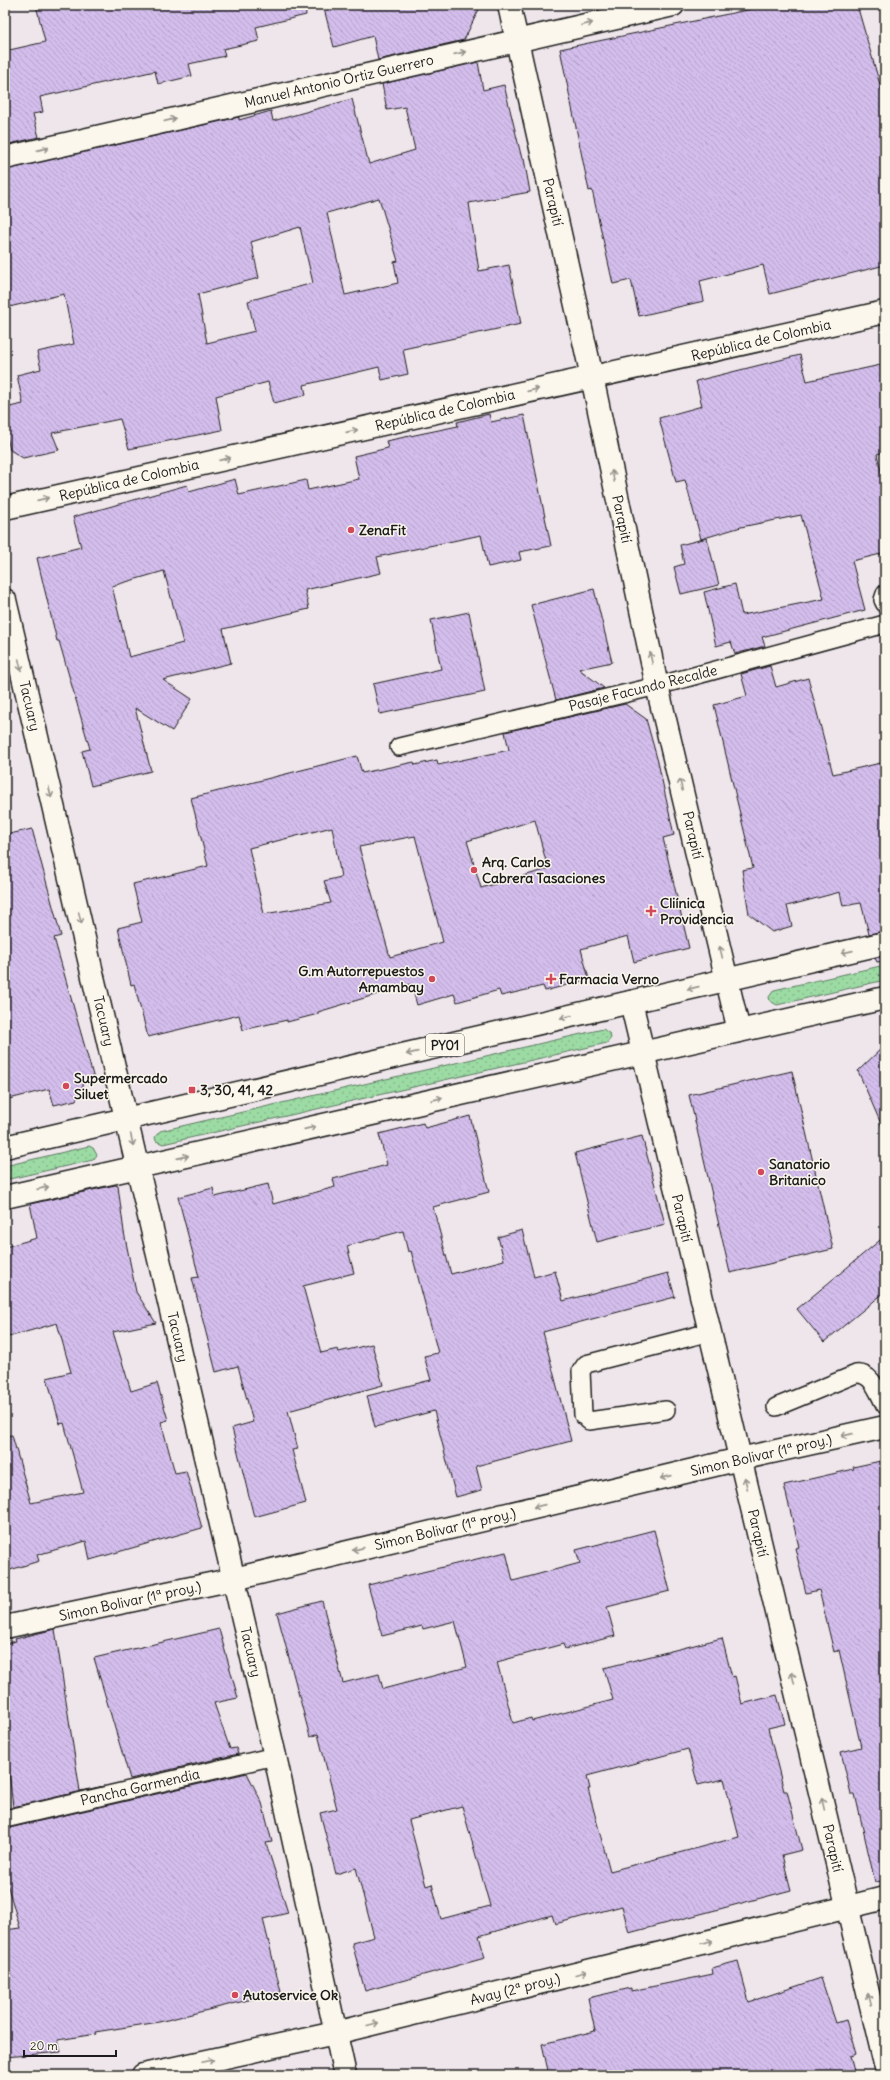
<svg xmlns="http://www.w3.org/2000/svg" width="890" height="2080" viewBox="0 0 890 2080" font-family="Delius,sans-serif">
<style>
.grass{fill:url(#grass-dots);stroke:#5c7c60}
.building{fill:url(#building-back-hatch);stroke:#1c1c1c;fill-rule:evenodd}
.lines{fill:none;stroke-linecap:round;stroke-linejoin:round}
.lane-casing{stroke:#1c1c1c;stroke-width:20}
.street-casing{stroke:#1c1c1c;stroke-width:25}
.primary-casing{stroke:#1c1c1c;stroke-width:25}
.lane{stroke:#fbf7ec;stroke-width:17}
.street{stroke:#fbf7ec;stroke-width:22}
.primary{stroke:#fbf7ec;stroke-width:22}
.oneway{stroke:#97948e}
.poi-dot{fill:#d1495b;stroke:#fbf7ec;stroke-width:1.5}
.labels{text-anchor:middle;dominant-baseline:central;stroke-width:3;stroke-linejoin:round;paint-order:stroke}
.shield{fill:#fbf7ec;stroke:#5f5e5a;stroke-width:1}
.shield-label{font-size:13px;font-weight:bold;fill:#1c1c1c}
.street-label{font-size:14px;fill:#1c1c1c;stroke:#fbf7ec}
.poi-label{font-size:14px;font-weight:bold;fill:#1c1c1c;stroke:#fbf7ec;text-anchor:start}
</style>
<defs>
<pattern id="grass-dots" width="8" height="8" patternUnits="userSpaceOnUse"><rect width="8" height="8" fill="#9cdba4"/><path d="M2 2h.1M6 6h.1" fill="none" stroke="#86bb8d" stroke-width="1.8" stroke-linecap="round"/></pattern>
<pattern id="building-back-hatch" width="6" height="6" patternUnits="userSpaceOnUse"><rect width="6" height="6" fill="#d3bdec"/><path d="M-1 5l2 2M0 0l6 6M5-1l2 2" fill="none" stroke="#b5a2ca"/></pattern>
</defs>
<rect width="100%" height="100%" fill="#efe6ec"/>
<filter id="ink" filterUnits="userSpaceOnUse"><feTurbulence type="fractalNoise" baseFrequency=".025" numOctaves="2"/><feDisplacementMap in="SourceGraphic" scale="8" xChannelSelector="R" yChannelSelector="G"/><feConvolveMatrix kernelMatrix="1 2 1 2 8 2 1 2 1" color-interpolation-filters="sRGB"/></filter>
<g filter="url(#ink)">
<g class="grass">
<path d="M885 965V980L777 1005 770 1001 769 997 774 990Z"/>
<path d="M603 1029 610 1034 611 1038 607 1043 163 1144 156 1141 155 1137 160 1131Z"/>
<path d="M89 1146 93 1148 97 1155 93 1160 5 1180V1166Z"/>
</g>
<g class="building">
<path d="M36 5H305L306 15 256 27 259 41 223 49 225 56 189 64 192 76 158 84 155 71 40 97 43 112 33 114 39 137 5 145V51L45 42Z"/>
<path d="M323 5H481L464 40 378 60 373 36 334 47Z"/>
<path d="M771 5H857L885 102V265L770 294 763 265 700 281 704 301 639 316 631 280 613 284 592 190 589 191 560 49Z"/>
<path d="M478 62 483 90 504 85 522 159H524L530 192 469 203 479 271 509 265 521 324 403 349 408 374 382 380 379 367 304 385 306 395 274 403 268 382 216 396 222 430 129 449 120 419 52 433 59 450 23 458 10 450 5 429V408L23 404 17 375 41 369 37 352 74 344 64 294 5 308V170L239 117V120L271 111 273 121 352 99 369 164 415 150 405 107 387 110 382 84ZM379 198 398 261 394 262 398 283 345 295 327 213ZM300 227 313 283 248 301 255 331 207 343 198 294 259 278 251 242Z"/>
<path d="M800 355 807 381 885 364V452L877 454 885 488V553L852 561 865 610 762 637 765 646 735 654 731 642 716 646 704 592 735 584 742 615 824 599 801 515 741 527 701 539 685 480 676 482 659 418 702 406 696 381Z"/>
<path d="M489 414 491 422 524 415 551 546 519 552 521 560 488 567 481 535 377 557 381 573 305 590 309 609 223 629 231 663 163 680 192 699 172 731 135 708 151 771 91 786 82 751 90 749 59 641H57L37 558 81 547 73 517 187 485 189 492 235 479 239 495 306 480 308 490 359 479 354 456 388 448 386 441 458 426 457 422ZM164 571 183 643 129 657 112 586Z"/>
<path d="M707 538 719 585 681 594 674 567 684 564 680 545Z"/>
<path d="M594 589 612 662 579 669 604 688 556 700 531 605Z"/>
<path d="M469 612 485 692 380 714 373 684 441 669 431 620Z"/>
<path d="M770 666 776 687 808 678 833 774 885 762V931L869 934 861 903 843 906 840 892 787 906 792 926 772 932 749 914 742 870 753 868 714 705 747 696 741 674Z"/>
<path d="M625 704 646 719 658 762 674 835 663 838 689 948 634 962 628 936 581 949 589 979 545 991 543 986 501 996 499 990 457 1002 454 994 417 1005 411 984 318 1012V1014L287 1022V1020L243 1030 239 1015 148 1037 134 984 131 985 118 928 142 922 133 884 208 866 191 798 357 756 362 773 414 762 415 765 437 760 438 765 509 750 505 732ZM535 820 548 869 481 888 467 841ZM332 827 341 877 324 881 331 903 264 914 249 848ZM415 836 443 942 390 957 359 847Z"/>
<path d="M32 829 61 936 54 938 94 1079 85 1081 76 1100 54 1105 49 1089 5 1100V835Z"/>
<path d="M885 956V961L877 962 875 958Z"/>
<path d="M885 1045V1133L858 1071Z"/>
<path d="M792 1071 833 1249 730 1273 689 1095Z"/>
<path d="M470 1116 489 1192 433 1207 451 1274 504 1260 498 1237 522 1230 534 1277 555 1271 563 1301 668 1273 675 1297 543 1332 571 1441 476 1466 482 1490 456 1497 434 1411 375 1427 367 1396 431 1380 424 1356 438 1353 411 1251 408 1252 403 1231 347 1246 354 1273 303 1286 321 1353 338 1349 339 1352 372 1344 383 1385 288 1411 298 1449 292 1450 306 1503 254 1517 232 1428 253 1422 238 1366 216 1372 192 1278 199 1277 178 1197 213 1188 215 1197 268 1184 273 1204 335 1187 333 1179 387 1165 379 1134 423 1123 425 1128Z"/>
<path d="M642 1136 665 1224 597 1242 575 1153Z"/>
<path d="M115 1185 118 1186 124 1232 136 1292 156 1323 113 1332 131 1391 157 1383 168 1420 161 1422 175 1473 186 1471 202 1528 90 1560 86 1541 37 1555 39 1561 10 1570 5 1552V1436L12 1435 31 1503 83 1492 64 1423 60 1424 47 1378 71 1372 57 1323 5 1338V1247L37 1238 30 1204Z"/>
<path d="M885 1236V1292L824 1342 797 1309Z"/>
<path d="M885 1460V1881L875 1882 855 1794H851L841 1752 861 1747 839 1650 834 1652 819 1590 806 1593 795 1548 799 1547 784 1485 854 1469 853 1467Z"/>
<path d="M654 1530 670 1591 607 1607 615 1636 565 1649 563 1644 497 1662 513 1723 531 1718 532 1721 613 1700 604 1668 722 1638 732 1677 735 1676 742 1704 777 1695 785 1724 768 1728 784 1791H787L802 1850 782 1855 791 1890 629 1933 622 1906 555 1924 552 1915 479 1936 485 1958 365 1991 352 1943 374 1937 356 1868 336 1874 320 1813 337 1809 318 1734 310 1737 277 1613 322 1601 343 1683 379 1674 383 1689 467 1667 455 1621 423 1629 422 1626 382 1636 368 1585 506 1552 513 1581 580 1563 576 1550ZM688 1749 698 1785 724 1779 739 1837 610 1871 588 1789H590L587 1776ZM462 1806 490 1906 441 1919 432 1884 426 1886 409 1820Z"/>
<path d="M55 1629 80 1791 104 1786 13 1807 5 1738V1644L16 1641 15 1639Z"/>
<path d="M219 1629 238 1698 214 1703 230 1749 236 1748 238 1754 130 1779 94 1658Z"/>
<path d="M247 1773 262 1803 272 1842 266 1843 288 1913 263 1919 281 1992 159 2022 95 2032 96 2034 58 2040 61 2052 5 2057V1930L20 1928 5 1877V1829Z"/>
<path d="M738 1961 749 2002 821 1978 836 2023 846 2020 856 2054 850 2056 855 2075H549L542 2044 595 2031 588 1998 631 1988V1991L713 1974 712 1968Z"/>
</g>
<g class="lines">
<defs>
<g id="lane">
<path d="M885 594 883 600 885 604"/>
<path d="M399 747 657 686 885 624"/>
<path d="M776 1407 856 1374C872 1372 878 1393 885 1405"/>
<path d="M666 1410 589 1421 583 1415 581 1371 586 1364 710 1332"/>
<path d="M5 1819 275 1756"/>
</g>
<g id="street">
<path d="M509 5 592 377 657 686 739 1031"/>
<path d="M5 158 673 5"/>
<path d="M5 508 885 312"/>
<path d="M5 600 275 1756 345 2075"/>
<path d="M631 1002 885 2064"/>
<path d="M5 1627 234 1579 740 1459 885 1427"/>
<path d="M143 2075 335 2033 885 1898"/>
</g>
<g id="primary">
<path d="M5 1147 885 943"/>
<path d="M5 1197 885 998"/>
</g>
</defs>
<use href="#lane" class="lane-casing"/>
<use href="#street" class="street-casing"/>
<use href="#primary" class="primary-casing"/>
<use href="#lane" class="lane"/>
<use href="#street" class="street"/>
<use href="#primary" class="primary"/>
</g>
<defs><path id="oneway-shaft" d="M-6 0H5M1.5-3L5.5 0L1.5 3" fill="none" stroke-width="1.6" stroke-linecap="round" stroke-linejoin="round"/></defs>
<g class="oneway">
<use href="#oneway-shaft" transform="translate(587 24) rotate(-13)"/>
<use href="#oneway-shaft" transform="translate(460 53) rotate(-13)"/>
<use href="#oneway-shaft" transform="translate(170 120) rotate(-13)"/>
<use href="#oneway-shaft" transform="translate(43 149) rotate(-13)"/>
<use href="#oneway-shaft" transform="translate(533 390) rotate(-13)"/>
<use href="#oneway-shaft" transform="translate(352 431) rotate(-13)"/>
<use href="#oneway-shaft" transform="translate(225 459) rotate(-13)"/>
<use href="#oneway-shaft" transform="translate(613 476) rotate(-102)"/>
<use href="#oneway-shaft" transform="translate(43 499) rotate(-13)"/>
<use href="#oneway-shaft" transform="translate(651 658) rotate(-102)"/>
<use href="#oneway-shaft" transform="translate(20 665) rotate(77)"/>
<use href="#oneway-shaft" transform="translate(681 785) rotate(-103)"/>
<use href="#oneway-shaft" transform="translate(50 792) rotate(77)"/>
<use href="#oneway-shaft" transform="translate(80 918) rotate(77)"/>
<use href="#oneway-shaft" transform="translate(721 952) rotate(-103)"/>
<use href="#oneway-shaft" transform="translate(847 952) rotate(167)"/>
<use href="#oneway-shaft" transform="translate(693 988) rotate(167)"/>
<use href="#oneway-shaft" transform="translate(566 1017) rotate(167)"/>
<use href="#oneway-shaft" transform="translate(412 1053) rotate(167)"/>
<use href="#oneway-shaft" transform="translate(437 1099) rotate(-13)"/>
<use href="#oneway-shaft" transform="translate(310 1128) rotate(-13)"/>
<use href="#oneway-shaft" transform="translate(132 1140) rotate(77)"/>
<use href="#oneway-shaft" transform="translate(183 1157) rotate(-13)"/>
<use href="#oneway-shaft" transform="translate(43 1188) rotate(-13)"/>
<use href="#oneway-shaft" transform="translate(847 1435) rotate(167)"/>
<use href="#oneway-shaft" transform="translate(666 1477) rotate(167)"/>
<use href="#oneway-shaft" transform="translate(746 1483) rotate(-103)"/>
<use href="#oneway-shaft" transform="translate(539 1506) rotate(167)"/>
<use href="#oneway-shaft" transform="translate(358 1549) rotate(167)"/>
<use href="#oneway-shaft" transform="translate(793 1678) rotate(-103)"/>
<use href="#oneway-shaft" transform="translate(823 1804) rotate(-103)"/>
<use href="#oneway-shaft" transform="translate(707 1942) rotate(-14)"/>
<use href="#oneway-shaft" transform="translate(581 1973) rotate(-14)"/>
<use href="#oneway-shaft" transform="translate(869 1999) rotate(-103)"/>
<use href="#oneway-shaft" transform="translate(373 2024) rotate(-14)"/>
<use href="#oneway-shaft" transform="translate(208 2061) rotate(-12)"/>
</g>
</g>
<g class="poi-dot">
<circle cx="351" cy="530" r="4"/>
<circle cx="474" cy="870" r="4"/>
<path d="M649 905h4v4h4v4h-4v4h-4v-4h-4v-4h4z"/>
<circle cx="432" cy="979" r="4"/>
<path d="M549 973h4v4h4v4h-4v4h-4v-4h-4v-4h4z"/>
<circle cx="66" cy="1086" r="4"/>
<rect x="188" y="1086" width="8" height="8" rx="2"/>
<circle cx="761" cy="1172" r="4"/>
<circle cx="235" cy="1995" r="4"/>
</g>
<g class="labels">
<rect class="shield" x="426" y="1034" width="38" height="22" rx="3"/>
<g class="shield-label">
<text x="445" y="1045">PY01</text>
</g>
<g class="street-label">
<text transform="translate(339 81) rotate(-13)">Manuel Antonio Ortiz Guerrero</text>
<text transform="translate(553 202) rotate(77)">Parapití</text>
<text transform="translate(761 340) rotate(-13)">República de Colombia</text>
<text transform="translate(445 410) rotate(-13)">República de Colombia</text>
<text transform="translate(129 480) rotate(-13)">República de Colombia</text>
<text transform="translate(622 519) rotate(78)">Parapití</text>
<text transform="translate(643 688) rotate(-14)">Pasaje Facundo Recalde</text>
<text transform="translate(30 706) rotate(77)">Tacuary</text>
<text transform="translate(693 835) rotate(77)">Parapití</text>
<text transform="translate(104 1021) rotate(77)">Tacuary</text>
<text transform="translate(682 1218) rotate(77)">Parapití</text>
<text transform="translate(178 1337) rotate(77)">Tacuary</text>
<text transform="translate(761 1455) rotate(-13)">Simon Bolivar (1ª proy.)</text>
<text transform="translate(445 1529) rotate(-13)">Simon Bolivar (1ª proy.)</text>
<text transform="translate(758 1533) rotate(77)">Parapití</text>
<text transform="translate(130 1601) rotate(-12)">Simon Bolivar (1ª proy.)</text>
<text transform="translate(251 1652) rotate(77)">Tacuary</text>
<text transform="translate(140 1787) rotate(-13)">Pancha Garmendia</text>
<text transform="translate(833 1848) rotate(77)">Parapití</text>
<text transform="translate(515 1989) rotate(-14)">Avay (2ª proy.)</text>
</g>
<g class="poi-label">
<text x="359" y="530">ZenaFit</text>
<text x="482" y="862">Arq. Carlos<tspan x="482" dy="16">Cabrera Tasaciones</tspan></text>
<text x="660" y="903">Cliínica<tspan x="660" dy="16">Providencia</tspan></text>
<text x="424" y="971" text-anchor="end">G.m Autorrepuestos<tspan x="424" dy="16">Amambay</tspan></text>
<text x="559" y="979">Farmacia Verno</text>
<text x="74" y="1078">Supermercado<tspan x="74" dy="16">Siluet</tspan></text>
<text x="200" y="1090">3, 30, 41, 42</text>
<text x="769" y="1164">Sanatorio<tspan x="769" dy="16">Britanico</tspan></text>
<text x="243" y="1995">Autoservice Ok</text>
</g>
</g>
<rect width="890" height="2080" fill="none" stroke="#fbf7ec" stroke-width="20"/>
<rect x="10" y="10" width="870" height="2060" fill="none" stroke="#1c1c1c" stroke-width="1.5" filter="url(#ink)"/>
<path d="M24 2050v6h92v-6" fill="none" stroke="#1c1c1c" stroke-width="2"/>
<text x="30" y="2050" font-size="12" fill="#1c1c1c" stroke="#fbf7ec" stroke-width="3" paint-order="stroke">20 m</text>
</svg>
